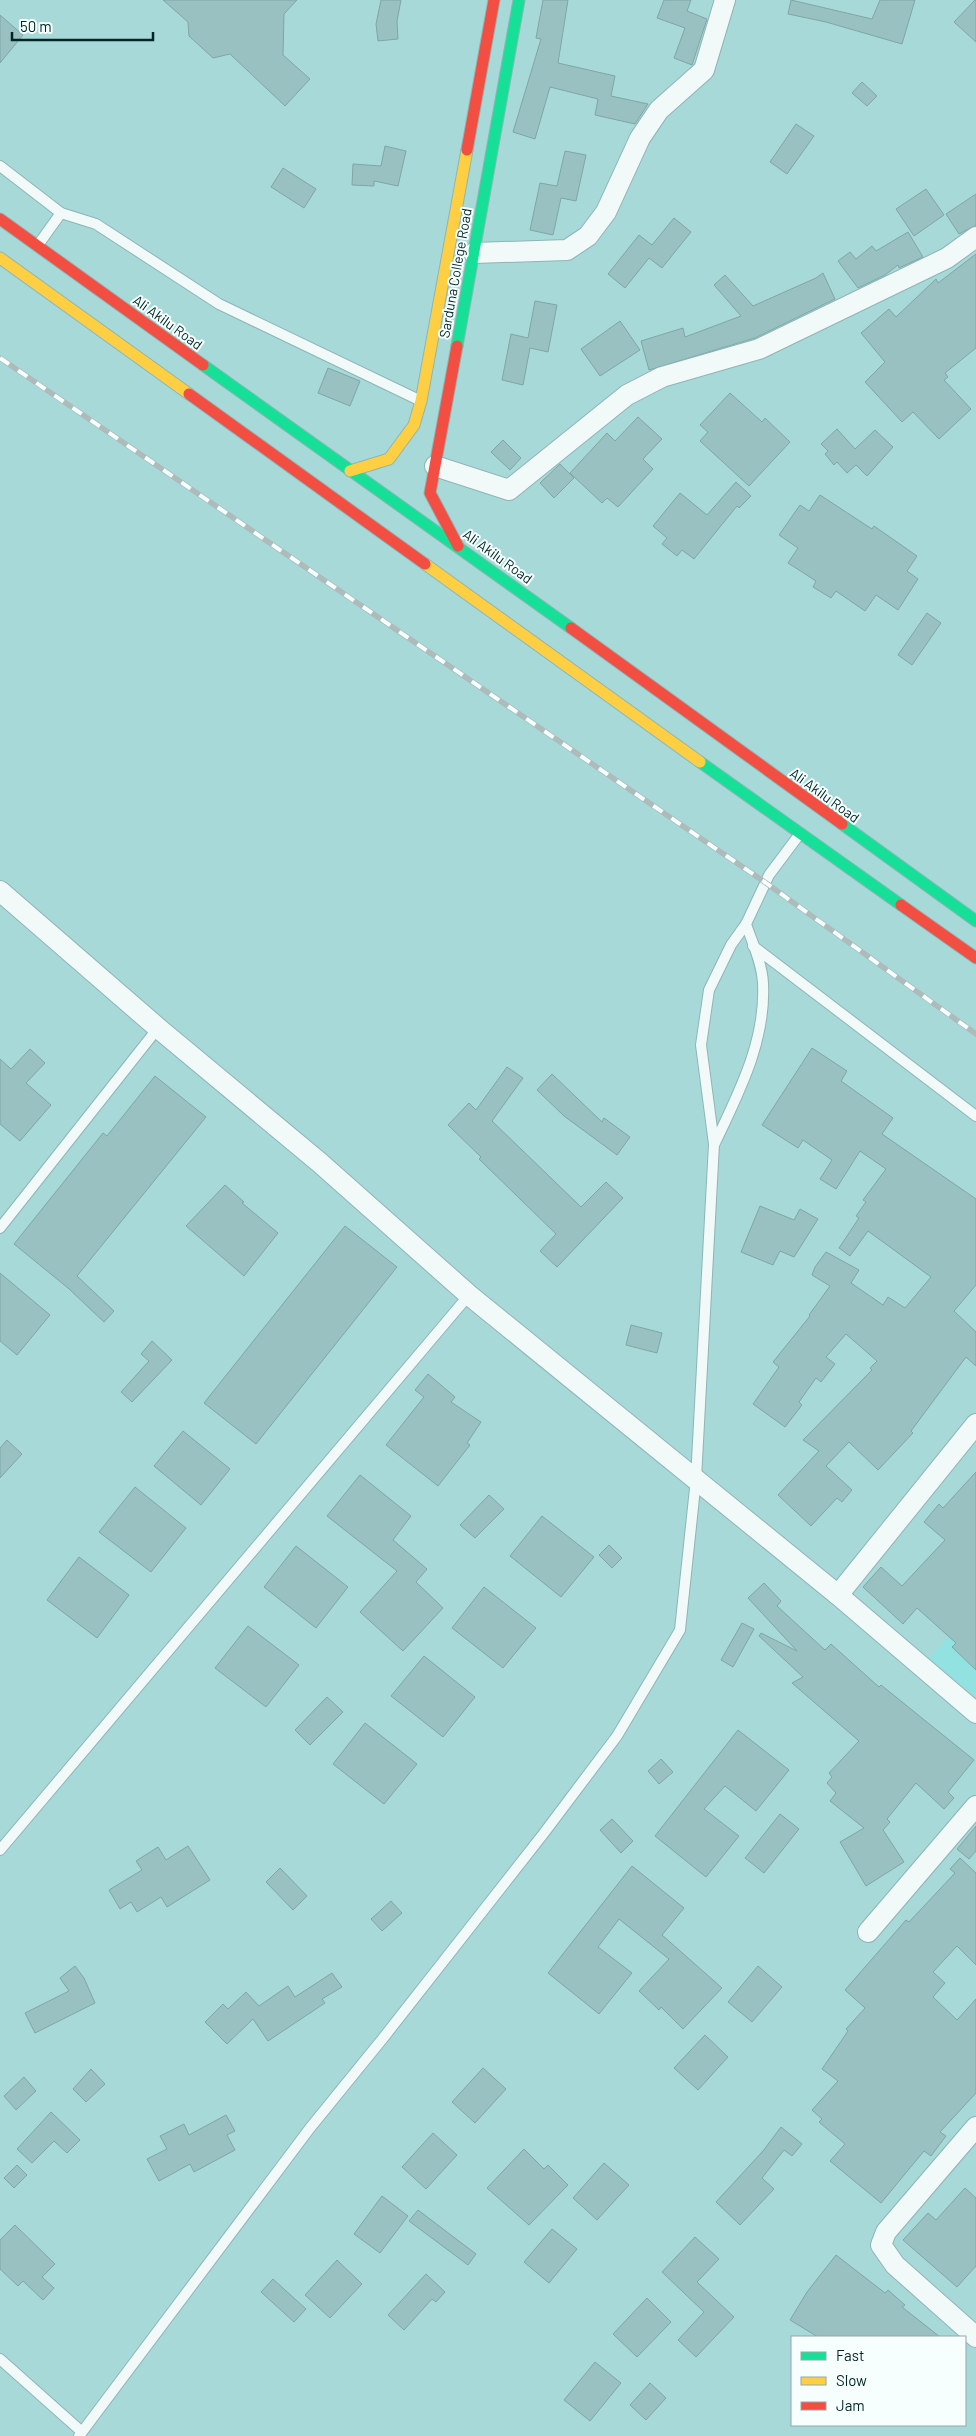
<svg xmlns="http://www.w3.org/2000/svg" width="976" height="2436" viewBox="0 0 976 2436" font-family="Barlow,sans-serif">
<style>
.built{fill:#92e2e1}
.building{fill:#9ac1c1;stroke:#7ea6a6}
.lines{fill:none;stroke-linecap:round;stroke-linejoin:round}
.lane-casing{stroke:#8eb5b5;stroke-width:12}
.street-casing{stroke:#8eb5b5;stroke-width:22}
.fast-casing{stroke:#8eb5b5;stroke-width:13}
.slow-casing{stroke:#8eb5b5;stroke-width:13}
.jam-casing{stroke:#8eb5b5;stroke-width:13}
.lane{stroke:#f2f9f9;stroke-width:10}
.street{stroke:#f2f9f9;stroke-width:20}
.fast{stroke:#16e098;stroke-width:11}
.slow{stroke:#ffcf43;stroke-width:11}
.jam{stroke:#f24e42;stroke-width:11}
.rail-casing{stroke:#adbbbb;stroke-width:5.5}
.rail{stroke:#f6fffe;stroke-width:4;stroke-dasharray:11;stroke-linecap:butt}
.labels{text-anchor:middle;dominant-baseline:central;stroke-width:4;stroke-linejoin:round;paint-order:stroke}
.street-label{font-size:14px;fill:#002525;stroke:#f6fffe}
</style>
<rect width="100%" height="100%" fill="#a8d9d9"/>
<path class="built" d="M976 1606V1697L929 1659Z"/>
<g class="building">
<path d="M163 0H297L284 14 283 55 310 79 285 106 230 54 213 58 189 36 188 22Z"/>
<path d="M381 0H401L397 21 398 39 378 41 376 24Z"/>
<path d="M543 0H568L558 63 615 76 611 96 648 104 635 124 595 115 598 99 550 87 535 139 513 132 541 39 536 38Z"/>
<path d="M664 0H691L687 11 707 19 692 65 674 58 685 28 657 18Z"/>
<path d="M791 0 872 19 880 0H915L902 44 826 22 788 14Z"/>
<path d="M975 0H976V42L954 22Z"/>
<path d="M0 15 23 35 0 63Z"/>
<path d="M862 82 877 96 867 106 852 93Z"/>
<path d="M796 124 814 136 787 174 770 162Z"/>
<path d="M385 146 406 151 398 186 374 181V186L352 185 353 164 381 166Z"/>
<path d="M565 151 586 155 576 201 561 198 553 235 530 230 540 183 557 186Z"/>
<path d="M283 168 316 189 304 208 271 187Z"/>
<path d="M926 189 944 215 914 236 896 209Z"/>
<path d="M976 194V225L959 234 946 214Z"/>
<path d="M674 218 691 232 662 268 649 258 625 288 608 274 639 235 652 245Z"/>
<path d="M908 232 923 257 899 268 898 265 885 275 858 288 838 261 850 252 856 259 872 246 876 251Z"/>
<path d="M976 254V348L945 373 948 377 944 380 971 409 939 439 913 412 902 422 865 382 885 362 861 333 889 309 896 317 936 279 938 283Z"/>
<path d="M823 273 835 299 755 338 649 370 641 341 683 328 685 337 741 316 714 285 725 275 753 306 816 278Z"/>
<path d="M535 301 557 305 548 352 530 348 523 385 502 380 511 334 528 338Z"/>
<path d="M620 321 640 350 600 376 581 349Z"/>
<path d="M328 368 360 381 350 406 318 393Z"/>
<path d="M730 393 762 422 765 418 790 442 749 486 700 441 708 432 700 425Z"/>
<path d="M638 417 662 439 643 459 653 469 618 507 607 498 602 503 570 473 607 433 615 441Z"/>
<path d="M837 429 855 449 875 430 893 447 867 476 856 465 847 473 837 462 834 465 825 454 828 451 821 444Z"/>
<path d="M503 440 521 458 510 470 491 452Z"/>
<path d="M560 464 574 478 554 498 540 483Z"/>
<path d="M736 482 751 496 739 508 737 506 694 559 682 550 677 556 662 544 667 538 653 526 680 493 707 515Z"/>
<path d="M820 495 872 529 874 526 917 556 907 571 918 579 898 610 876 595 865 611 836 591 831 598 813 587 816 581 788 563 798 548 779 535 800 505 809 511Z"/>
<path d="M927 613 941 623 912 665 898 655Z"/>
<path d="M812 1048 847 1071 841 1081 893 1118 882 1134 976 1199V1285L954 1311 976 1332V1366L966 1357 911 1431 913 1433 878 1470 849 1442 826 1466 852 1490 842 1502 837 1498 811 1526 778 1495 819 1451 803 1440 872 1370 870 1368 877 1361 846 1334 826 1357 835 1364 821 1382 816 1378 799 1402 802 1405 785 1427 753 1404 779 1367 773 1362 810 1316 809 1315 830 1286 812 1275 815 1267 826 1252 859 1270 851 1283 883 1305 888 1297 905 1308 931 1277 868 1231 850 1256 839 1248 859 1218 856 1216 866 1202 863 1200 886 1169 860 1151 836 1189 820 1179 832 1160 803 1140 798 1148 762 1125Z"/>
<path d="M30 1049 45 1063 26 1083 51 1105 20 1141 0 1124V1059L11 1069Z"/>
<path d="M507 1067 523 1078 492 1121 581 1207 606 1182 623 1198 557 1267 540 1251 556 1234 479 1159 481 1157 448 1125 469 1103 476 1110Z"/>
<path d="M552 1074 602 1122 604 1118 630 1137 617 1155 564 1116 537 1090Z"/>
<path d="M155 1076 206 1117 77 1276 114 1311 104 1322 68 1288 14 1244 103 1133 107 1136Z"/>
<path d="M225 1185 244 1202 242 1203 278 1233 244 1276 186 1226Z"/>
<path d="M760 1206 794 1220 800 1209 818 1219 794 1257 780 1251 773 1265 741 1252Z"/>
<path d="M345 1226 397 1267 256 1444 204 1403Z"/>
<path d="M0 1273 50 1315 17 1355 0 1341Z"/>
<path d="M631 1325 662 1333 657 1353 626 1345Z"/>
<path d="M152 1341 172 1360 132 1402 121 1392 149 1361 141 1354Z"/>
<path d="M428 1374 455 1397 451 1402 481 1422 467 1443 470 1445 438 1486 386 1445 424 1397 415 1390Z"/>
<path d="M183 1431 230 1469 201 1505 154 1466Z"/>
<path d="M7 1440 22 1454 0 1478V1448Z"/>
<path d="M976 1472V1670L952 1647 956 1643 917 1608 903 1624 863 1587 881 1567 902 1586 945 1540 924 1522 939 1504 943 1508Z"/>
<path d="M360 1475 411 1516 393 1540 427 1569 416 1582 443 1608 403 1651 360 1612 397 1571 327 1516Z"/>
<path d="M135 1487 186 1528 151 1572 99 1532Z"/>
<path d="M489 1495 504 1509 475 1538 460 1525Z"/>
<path d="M542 1516 594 1557 561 1597 510 1556Z"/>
<path d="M609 1545 622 1558 612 1568 599 1555Z"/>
<path d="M296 1546 348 1587 316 1628 264 1587Z"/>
<path d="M79 1557 129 1595 97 1638 47 1600Z"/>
<path d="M764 1583 781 1601 777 1606 825 1650 831 1644 879 1687 881 1685 974 1760 948 1792 954 1798 944 1809 916 1783 887 1819 890 1822 883 1830 904 1862 866 1886 840 1842 864 1828 830 1801 836 1793 827 1783 832 1777 829 1773 859 1741 792 1683 803 1677 759 1636 761 1633 797 1651 748 1598Z"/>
<path d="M484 1587 536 1628 503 1668 452 1628Z"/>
<path d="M742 1623 754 1629 733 1667 721 1660Z"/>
<path d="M248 1626 299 1665 266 1707 215 1668Z"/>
<path d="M424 1656 475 1697 443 1737 391 1696Z"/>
<path d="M327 1697 343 1712 310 1745 295 1730Z"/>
<path d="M365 1723 417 1764 384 1804 333 1764Z"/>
<path d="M738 1730 789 1770 756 1811 725 1786 704 1809 739 1836 706 1877 655 1836Z"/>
<path d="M661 1759 673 1772 659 1784 648 1771Z"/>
<path d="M780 1814 799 1829 764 1873 745 1858Z"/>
<path d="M612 1819 633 1841 621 1853 600 1830Z"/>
<path d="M976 1826V1851L969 1859 957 1849Z"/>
<path d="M188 1846 210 1880 167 1907 161 1897 137 1912 131 1902 120 1909 109 1890 142 1870 136 1861 158 1847 166 1860Z"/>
<path d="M960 1858 976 1873V1965L957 1946 933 1972 945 1983 933 1997 957 2020 976 1999V2093L940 2132 946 2136 931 2156 924 2151 881 2203 830 2161 845 2144 819 2122 822 2119 812 2110 838 2081 822 2069 848 2031 846 2029 865 2008 845 1990 906 1920 909 1922 955 1873 950 1869Z"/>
<path d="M632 1866 684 1908 662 1935 722 1988 683 2029 661 2007 659 2010 639 1991 669 1959 619 1919 598 1947 632 1973 599 2014 548 1973Z"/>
<path d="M280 1868 307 1896 293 1910 266 1882Z"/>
<path d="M391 1901 402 1913 382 1931 371 1919Z"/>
<path d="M75 1966 84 1978 95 2003 35 2033 25 2013 69 1991 60 1978Z"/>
<path d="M758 1966 782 1987 752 2022 728 2002Z"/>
<path d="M332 1973 342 1987 322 1999 325 2003 268 2041 253 2019 227 2044 205 2022 223 2004 228 2009 246 1992 259 2006 288 1986 295 1997Z"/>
<path d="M705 2035 728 2057 698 2090 674 2068Z"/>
<path d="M483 2068 506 2089 475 2123 452 2102Z"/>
<path d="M91 2069 105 2084 86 2102 73 2089Z"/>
<path d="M24 2077 36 2091 16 2110 4 2096Z"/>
<path d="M51 2112 80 2140 67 2153 54 2141 32 2163 17 2149Z"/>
<path d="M226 2115 235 2131 227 2135 235 2150 194 2172 190 2164 159 2181 147 2159 167 2149 160 2136 184 2124 189 2135Z"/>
<path d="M781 2127 802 2144 792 2156 784 2150 762 2178 774 2189 740 2225 716 2202 763 2151Z"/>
<path d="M433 2133 457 2155 426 2189 402 2167Z"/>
<path d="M524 2149 544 2169 548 2165 568 2185 529 2225 487 2188Z"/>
<path d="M604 2163 629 2185 597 2220 573 2198Z"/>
<path d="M17 2165 27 2175 14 2188 4 2178Z"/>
<path d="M965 2188 976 2198V2266L957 2287 903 2240 928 2213 936 2220Z"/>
<path d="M382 2196 408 2216 380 2253 354 2234Z"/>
<path d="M418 2210 476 2254 468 2265 409 2221Z"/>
<path d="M15 2225 55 2264 42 2277 54 2288 43 2300 23 2281 18 2286 0 2269V2240Z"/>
<path d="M552 2229 577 2249 549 2283 524 2262Z"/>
<path d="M695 2237 719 2259 697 2282 734 2317 696 2357 678 2340 704 2312 662 2272Z"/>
<path d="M836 2255 885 2293 888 2290 905 2305 902 2307 940 2337H818L790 2320 807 2292Z"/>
<path d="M337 2260 362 2284 330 2318 305 2295Z"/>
<path d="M426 2274 445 2292 436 2302 432 2299 404 2330 388 2315Z"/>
<path d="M273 2279 306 2309 294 2322 261 2292Z"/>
<path d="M647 2298 671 2322 637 2357 613 2334Z"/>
<path d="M595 2362 621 2383 590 2421 564 2400Z"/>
<path d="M650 2383 666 2398 646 2420 630 2405Z"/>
</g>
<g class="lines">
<defs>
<g id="lane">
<path d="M0 166 61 213"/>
<path d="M38 245 61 213 96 224 219 304 419 400"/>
<path d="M753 946 976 1116"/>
<path d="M715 1143C739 1092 766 1041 763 983 762 963 752 942 746 924L769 875 799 835"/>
<path d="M0 1228 158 1028"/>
<path d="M0 1850 469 1295"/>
<path d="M0 2359 82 2432"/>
<path d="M79 2436 310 2128 384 2037 544 1833 617 1736 680 1630 696 1479 714 1144 701 1045 709 990 731 945 746 924"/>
</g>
<g id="street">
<path d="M474 253 567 250 588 236 606 212 640 138 659 110 704 70 725 0"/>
<path d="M435 466 509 490 627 395 662 377 759 349 947 258 976 237"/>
<path d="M0 891 158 1028 319 1162 469 1295 838 1595 976 1713"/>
<path d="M838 1595 976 1424"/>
<path d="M868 1932 976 1806"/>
<path d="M976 2127 886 2232 881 2245 895 2265 976 2337"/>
</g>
<g id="fast">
<path d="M457 346 519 0"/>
<path d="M203 365 571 628"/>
<path d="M700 762 901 905"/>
<path d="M842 824 976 921"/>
</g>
<g id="slow">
<path d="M0 258 189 394"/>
<path d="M350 471 389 459 414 425 421 401 467 150"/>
<path d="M425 564 700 762"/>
</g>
<g id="jam">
<path d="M467 150 494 0"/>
<path d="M0 219 203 365"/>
<path d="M457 346 430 493 458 546"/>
<path d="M189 394 425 564"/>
<path d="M571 628 842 824"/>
<path d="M901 905 976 958"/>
</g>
</defs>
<use href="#lane" class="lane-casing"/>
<use href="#street" class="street-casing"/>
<use href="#fast" class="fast-casing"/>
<use href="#slow" class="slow-casing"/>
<use href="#jam" class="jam-casing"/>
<use href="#lane" class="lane"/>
<use href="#street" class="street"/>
<use href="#fast" class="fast"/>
<use href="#slow" class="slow"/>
<use href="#jam" class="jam"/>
<defs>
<path id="rail" d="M0 358 766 883 976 1034"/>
</defs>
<use href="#rail" class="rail-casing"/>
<use href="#rail" class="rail"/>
</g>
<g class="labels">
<g class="street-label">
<text transform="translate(455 273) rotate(-80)">Sarduna College Road</text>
<text transform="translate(168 322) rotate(36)">Ali Akilu Road</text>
<text transform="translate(498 556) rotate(36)">Ali Akilu Road</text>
<text transform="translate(825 795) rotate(36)">Ali Akilu Road</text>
</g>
</g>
<rect x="791" y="2336" width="175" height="90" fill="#f6fffe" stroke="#94a8a7"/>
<rect x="801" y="2352" width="25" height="8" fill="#16e098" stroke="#94a8a7"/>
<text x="836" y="2361" font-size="15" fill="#002525">Fast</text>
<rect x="801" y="2377" width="25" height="8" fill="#ffcf43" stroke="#94a8a7"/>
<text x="836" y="2386" font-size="15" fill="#002525">Slow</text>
<rect x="801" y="2402" width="25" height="8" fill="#f24e42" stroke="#94a8a7"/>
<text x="836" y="2411" font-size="15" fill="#002525">Jam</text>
<path d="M12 32v8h141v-8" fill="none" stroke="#002525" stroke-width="2.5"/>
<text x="20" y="32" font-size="15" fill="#002525" stroke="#f6fffe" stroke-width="4" paint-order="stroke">50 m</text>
</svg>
